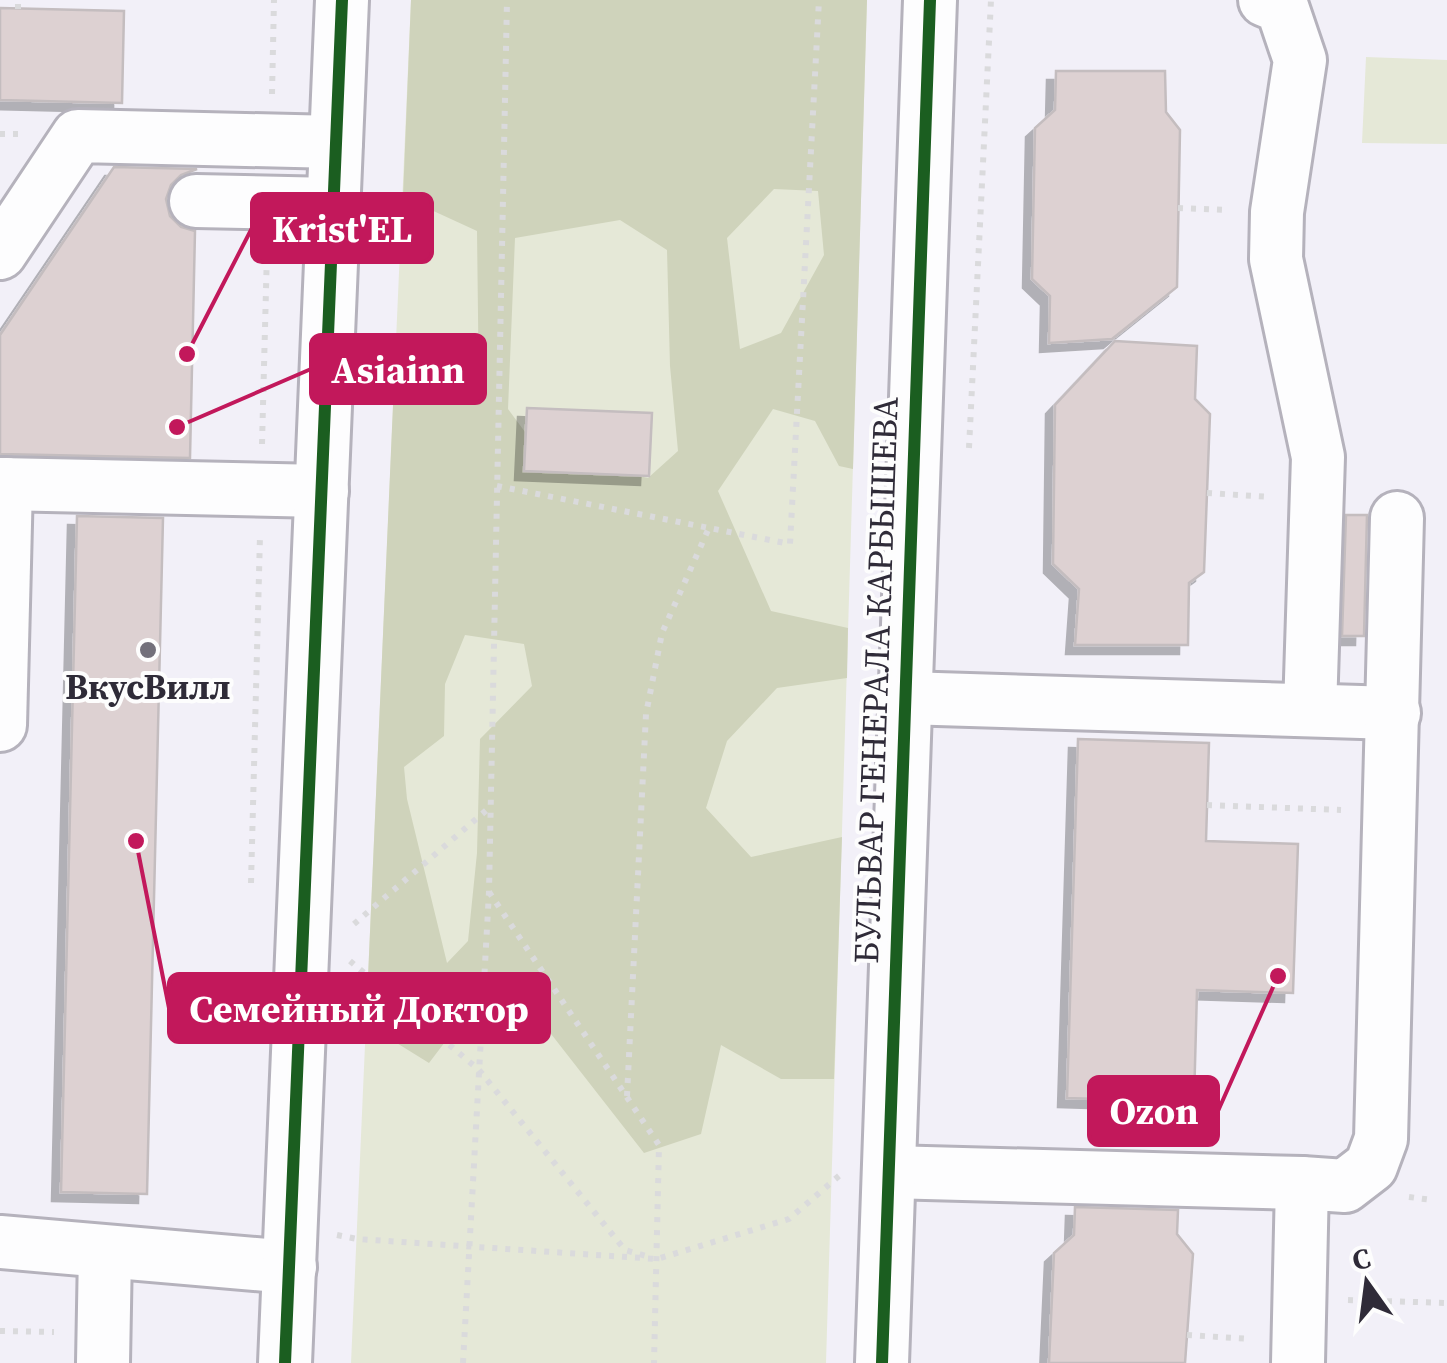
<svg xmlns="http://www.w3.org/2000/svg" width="1447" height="1363" viewBox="0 0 1447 1363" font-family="'Source Serif 4',serif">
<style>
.green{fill:#e5e8d7}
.forest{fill:#cfd3bb;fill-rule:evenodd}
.building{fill:#ddd1d2;stroke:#c4bdbf;stroke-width:2.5;filter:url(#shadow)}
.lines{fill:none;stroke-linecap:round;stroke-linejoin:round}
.minor-casing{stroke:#b5b2bc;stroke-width:58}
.path{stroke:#dadadc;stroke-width:6;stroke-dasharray:5 8;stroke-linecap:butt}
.minor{stroke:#fdfdfe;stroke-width:52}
.cycleway-casing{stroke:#fdfdfd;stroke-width:19}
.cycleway{stroke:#1b5e20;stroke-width:12}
.poi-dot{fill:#73707b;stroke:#fdfdfd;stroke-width:4}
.labels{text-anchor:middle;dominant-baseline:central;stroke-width:8;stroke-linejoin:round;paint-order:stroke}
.street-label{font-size:35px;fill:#2f2b38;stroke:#fdfdfd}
.poi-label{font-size:35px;font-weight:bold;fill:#2f2b38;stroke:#fdfdfd}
.leader{fill:none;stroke:#c2185b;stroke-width:4}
.callout-dot{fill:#c2185b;stroke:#fdfdfd;stroke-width:4}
.callout{fill:#c2185b;stroke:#c2185b;stroke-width:4}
.callout-label{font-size:38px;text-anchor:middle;font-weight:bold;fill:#fff}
</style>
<defs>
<filter id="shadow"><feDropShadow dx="-9" dy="9" stdDeviation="0" flood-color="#0004"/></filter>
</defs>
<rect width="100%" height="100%" fill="#f2f0f8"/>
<g class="green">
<path d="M411 0H867L826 1363H351Z"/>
<path d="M1366 57 1447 60V144L1362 143Z"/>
</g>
<path class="forest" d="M411 0H867L853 469 839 466 815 421 773 409 718 491 771 611 848 628 847 678 777 688 727 741 706 808 751 857 842 837 834 1079H781L721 1045 701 1134 644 1153 523 998 464 1017 429 1063 366 1024 393 405 479 398 477 231 403 197ZM774 189 818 191 824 255 781 333 740 349 727 238ZM620 220 667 250 670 366 678 451 648 478 542 455 508 409 515 238ZM465 635 524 644 532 686 480 739 477 853 468 941 447 963 407 799 404 767 444 736 445 684Z"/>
<g class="building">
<path d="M0 8 124 11 122 103 0 100Z"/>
<path d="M1056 71H1165L1166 112 1180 130 1177 287 1112 339 1049 343 1050 296 1032 279 1035 128 1055 110Z"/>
<path d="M114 167 197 169 181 175 171 185 166 199 170 216 181 227 195 231 190 458 0 454V335Z"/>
<path d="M1115 341 1197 346 1195 399 1210 414 1204 572 1189 583 1188 645H1075L1079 589 1053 564 1055 405Z"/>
<path d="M527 408 652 413 649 476 524 471Z"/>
<path d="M1346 515H1367L1364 636H1342Z"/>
<path d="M77 516 163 518 147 1194 61 1192Z"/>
<path d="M1078 739 1209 743 1206 841 1298 844 1293 993 1197 990 1194 1102 1067 1098Z"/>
<path d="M1075 1207 1178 1210 1177 1234 1193 1254 1185 1363H1049L1054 1253 1074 1235Z"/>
</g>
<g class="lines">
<defs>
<g id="minor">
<path d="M1265 0 1282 7 1300 60 1277 212 1276 259 1318 457 1310 710"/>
<path d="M196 201 333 204"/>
<path d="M0 253 78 136 336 142"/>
<path d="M0 484 322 491"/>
<path d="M905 698 1394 713"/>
<path d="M0 725 6 484"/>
<path d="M889 1172 1302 1183"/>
<path d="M0 1242 290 1267"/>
<path d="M103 1363 105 1252"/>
<path d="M285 1363 342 0"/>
<path d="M882 1363 930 0"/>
<path d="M1298 1363 1302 1183 1345 1186 1371 1166 1381 1139 1397 518"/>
</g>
</defs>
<use href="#minor" class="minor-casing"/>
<g class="path">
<path d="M18 9V0"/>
<path d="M272 94 274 0"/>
<path d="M0 134H22"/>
<path d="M1178 208 1227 210"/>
<path d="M262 444 267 251"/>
<path d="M969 448 991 0"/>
<path d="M497 486 790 544 819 0"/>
<path d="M1207 493 1271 497"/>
<path d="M1207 805 1341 810"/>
<path d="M251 883 260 536"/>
<path d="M489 892 659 1145 654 1363"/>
<path d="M354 924 489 808"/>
<path d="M350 961 479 1070 625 1250 646 1256"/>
<path d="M627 1096 646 714 662 633 708 530"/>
<path d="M1409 1197 1432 1200"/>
<path d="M337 1235 357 1239 657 1259 789 1219 840 1175"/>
<path d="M1348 1300 1447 1303"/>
<path d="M0 1331 54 1332"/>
<path d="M1187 1335 1251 1339"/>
<path d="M463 1363 489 892 507 0"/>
</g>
<use href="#minor" class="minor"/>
<defs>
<g id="cycleway">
<path d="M285 1363 342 0"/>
<path d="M882 1363 930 0"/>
</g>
</defs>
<use href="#cycleway" class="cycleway-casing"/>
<use href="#cycleway" class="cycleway"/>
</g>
<circle class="poi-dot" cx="148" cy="650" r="10"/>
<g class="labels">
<g class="street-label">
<text transform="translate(876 680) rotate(-88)">БУЛЬВАР ГЕНЕРАЛА КАРБЫШЕВА</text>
</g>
<g class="poi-label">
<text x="148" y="687">ВкусВилл</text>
</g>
</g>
<path class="leader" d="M187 354L252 228M177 427L311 369M136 841L169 1008M1278 976L1218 1111"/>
<g class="callout-dot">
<circle cx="187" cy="354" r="10"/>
<circle cx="177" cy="427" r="10"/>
<circle cx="136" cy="841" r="10"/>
<circle cx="1278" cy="976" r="10"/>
</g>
<g class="callout">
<rect x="252" y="194" width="180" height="68" rx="10"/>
<rect x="311" y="335" width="174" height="68" rx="10"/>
<rect x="169" y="974" width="380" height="68" rx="10"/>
<rect x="1089" y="1077" width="129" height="68" rx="10"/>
</g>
<g class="callout-label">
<text x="342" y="242">Krist'EL</text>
<text x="398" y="383">Asiainn</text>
<text x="359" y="1022">Семейный Доктор</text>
<text x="1154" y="1124">Ozon</text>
</g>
<g transform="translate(1367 1283) rotate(346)" stroke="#fdfdfd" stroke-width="8" paint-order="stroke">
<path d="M0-8L18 38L0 25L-18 38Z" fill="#2f2b38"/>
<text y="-15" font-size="28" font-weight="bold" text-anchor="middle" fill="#2f2b38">С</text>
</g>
</svg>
